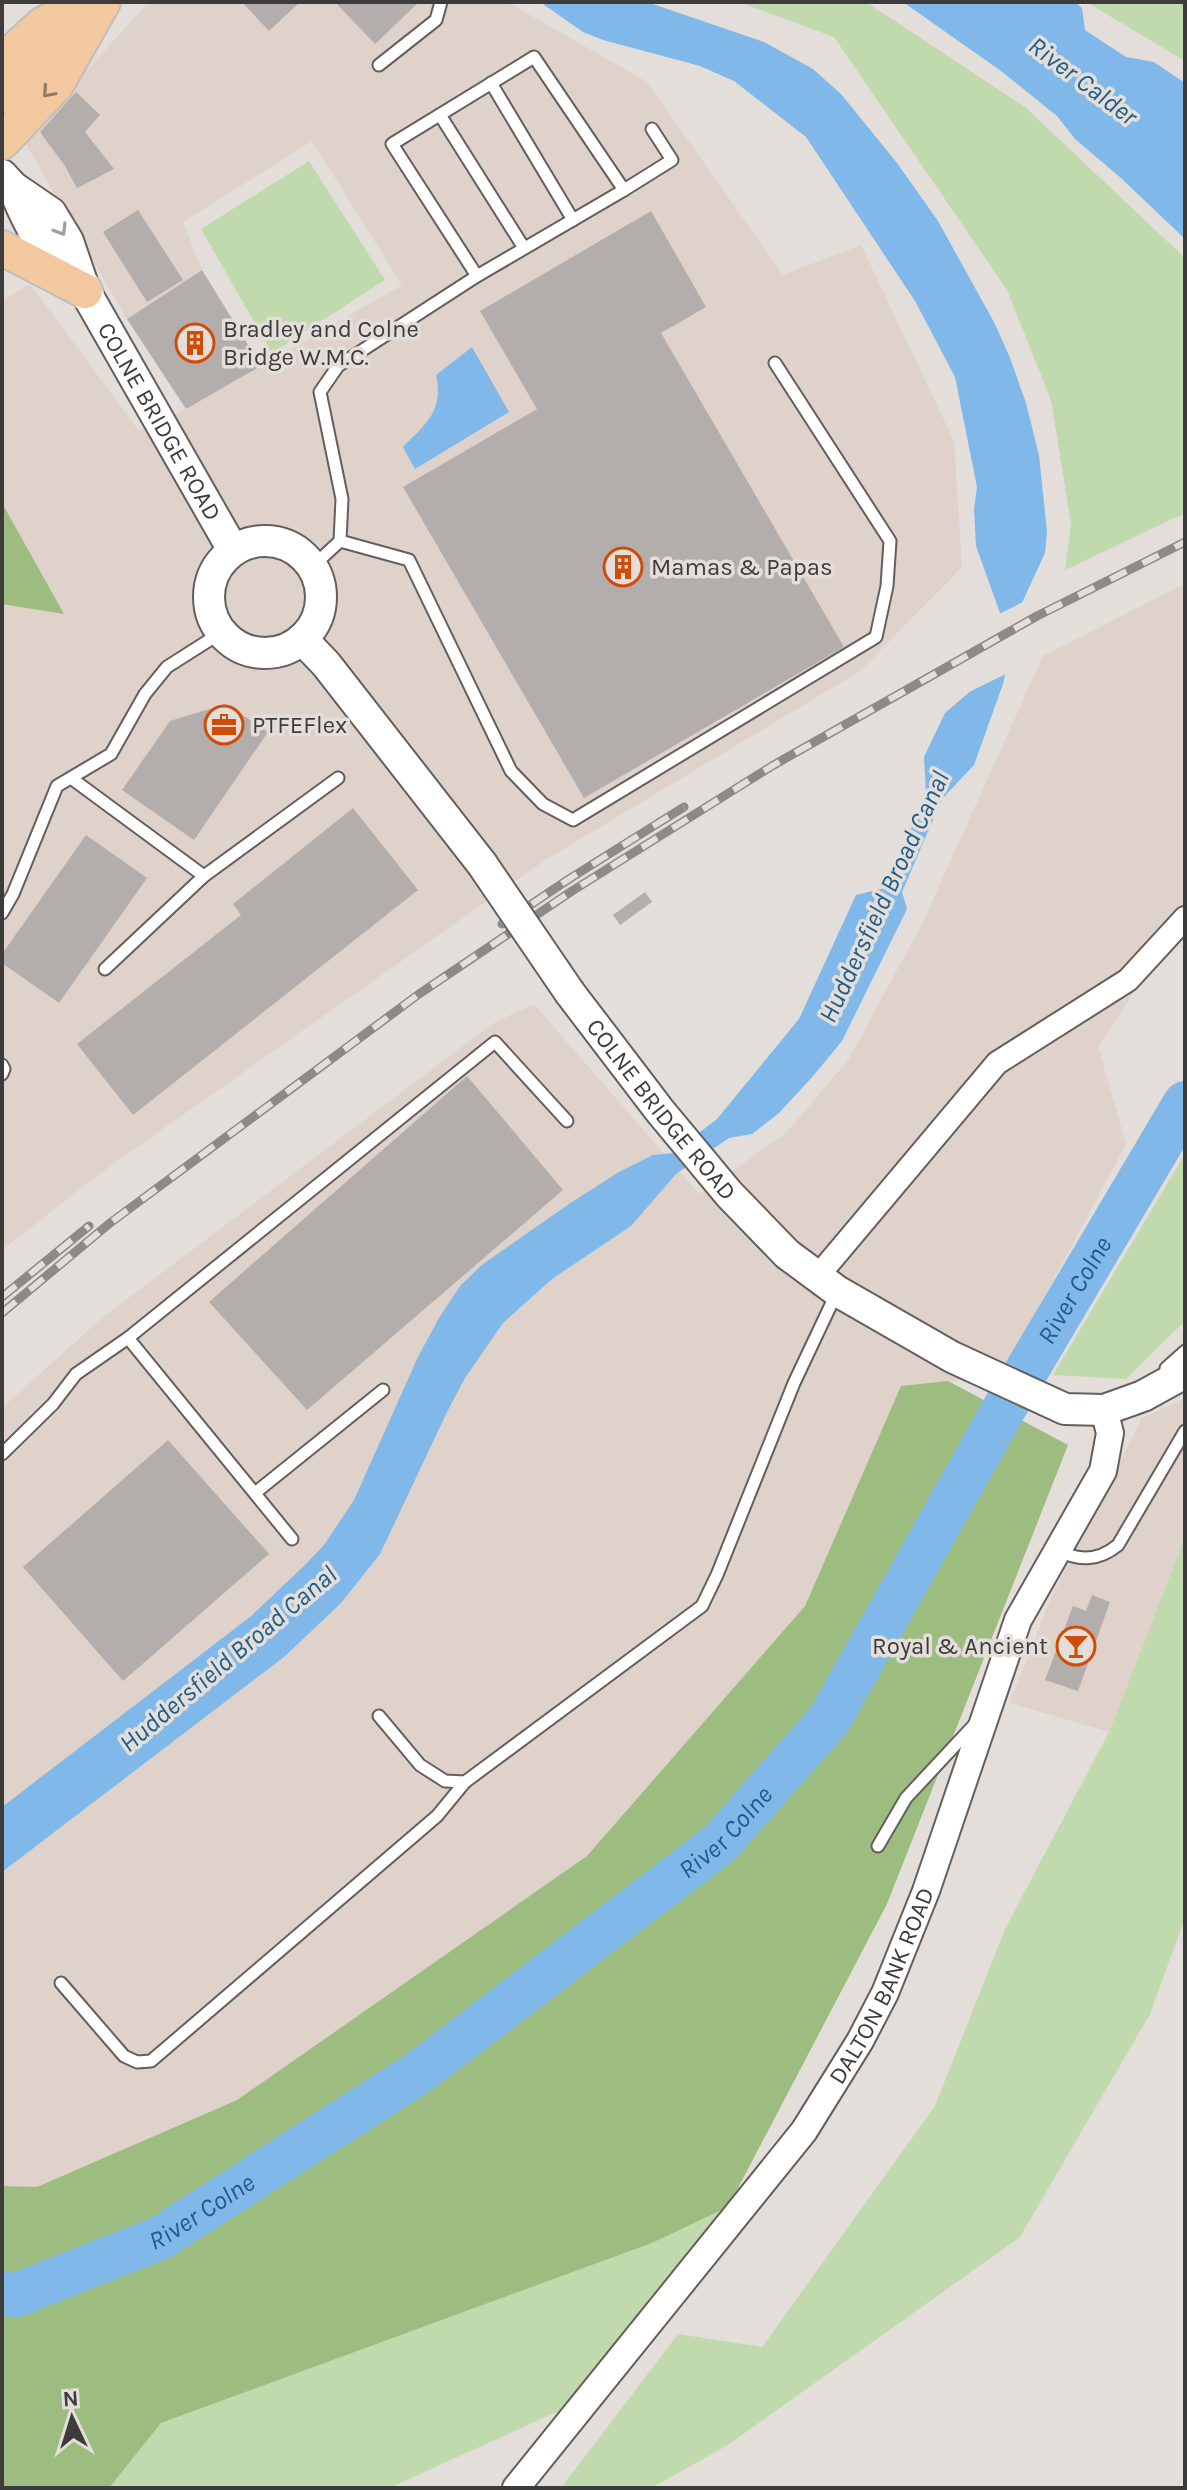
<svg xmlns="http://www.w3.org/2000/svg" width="1187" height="2490" viewBox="0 0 1187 2490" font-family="Karla,sans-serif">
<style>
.built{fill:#ded2ca}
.green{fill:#c1daad}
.forest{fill:#9cbd7f}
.water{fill:#7fb8e9}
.pier{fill:#e3deda}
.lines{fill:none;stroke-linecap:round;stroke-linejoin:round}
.river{stroke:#7fb8e9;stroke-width:44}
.building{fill:#b3aeab}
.service-casing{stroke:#645f5c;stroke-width:15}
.minor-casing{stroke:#645f5c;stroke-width:26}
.tertiary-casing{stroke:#645f5c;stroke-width:30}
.secondary-casing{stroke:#645f5c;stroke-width:34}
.primary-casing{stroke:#bdbdbc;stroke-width:38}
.service{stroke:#fff;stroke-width:11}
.minor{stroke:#fff;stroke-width:22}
.tertiary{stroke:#fff;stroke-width:26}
.secondary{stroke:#fff;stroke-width:30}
.primary{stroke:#f3c89e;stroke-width:34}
.rail-casing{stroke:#8d8987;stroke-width:9}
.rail{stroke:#e3deda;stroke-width:6;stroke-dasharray:18;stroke-linecap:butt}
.secondary-bridge-casing{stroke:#645f5c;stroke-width:34;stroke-linecap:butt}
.secondary-bridge{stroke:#fff;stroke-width:30}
.oneway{stroke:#8f7b68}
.oneway2{stroke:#9e9e9d}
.labels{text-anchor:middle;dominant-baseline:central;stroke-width:7;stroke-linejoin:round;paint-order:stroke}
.poi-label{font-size:24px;fill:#3e3c3b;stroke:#e3deda;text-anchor:start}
.street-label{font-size:24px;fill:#3e3c3b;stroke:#e3deda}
.water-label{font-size:26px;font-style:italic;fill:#1e5c8a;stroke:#e3deda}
</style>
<rect width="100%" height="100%" fill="#e3deda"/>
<g class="built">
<path d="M149 2H507L647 82 783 275 861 245 954 441 962 567 859 672 545 860 106 1169 2 1250V301L30 284 139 431 186 409 402 285 312 141 183 222 202 270 127 319 23 139Z"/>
<path d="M1185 584V926L1145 976 1098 1047 1126 1144 1002 1376 901 1386 805 1606 587 1856 237 2100 37 2187 2 2186V1408L103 1317 494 1023 534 1004 699 1194 786 1133 849 1059 923 922 1043 656Z"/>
<path d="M1185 1398V1537L1109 1732 1010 1703 1050 1600 1142 1418Z"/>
</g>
<g class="green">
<path d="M739 2H866L1025 107 1185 258V513L1065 570 1071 524 1051 400 1007 290 834 37Z"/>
<path d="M1087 2H1185V61L1093 6Z"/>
<path d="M309 161 385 280 272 353 201 229Z"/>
<path d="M1185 1154V1321L1126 1379 1053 1375Z"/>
<path d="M1185 1537V1918L1150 2014 1020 2237 728 2445 651 2488H561L678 2334 762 2347 935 2106 1005 1929 1109 1732Z"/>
<path d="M728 2207 561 2410 389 2488H109L161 2423 652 2243Z"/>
</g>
<g class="forest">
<path d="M2 503 64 614 2 604Z"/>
<path d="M948 1381 1068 1445 887 1904 728 2207 652 2243 161 2423 109 2488H2V2186L37 2187 237 2100 587 1856 805 1606 901 1386Z"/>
</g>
<g class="water">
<path d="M540 2H647L764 42 813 69 841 94 897 163 938 221 995 324 1010 358 1026 403 1039 455 1047 532 1045 553 1020 607 1003 684 974 765 942 799 902 892 907 909 842 1041 814 1075 779 1113 752 1134 729 1138 676 1174 631 1226 552 1279 503 1323 465 1378 447 1412 380 1554 341 1603 284 1657 2 1872V1807L250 1617 305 1565 324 1545 354 1500 418 1357 439 1318 460 1286 483 1264 569 1204 619 1172 653 1155 673 1153 717 1119 799 1019 856 895 885 888 891 877 926 793 924 757 945 713 980 683 1000 613 976 546 974 509 977 487 955 377 915 301 806 137 734 81 700 66 603 40 583 32Z"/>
<path d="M903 2H1075L1082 8 1085 30 1126 57 1154 62 1185 83V239L1121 178 1075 139 1057 116 1001 71Z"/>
<path d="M472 347 509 412 415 469 403 447C426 424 444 411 436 375Z"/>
</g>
<path class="pier" d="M1027 600 1010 672 965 694 967 689 976 681 995 616Z"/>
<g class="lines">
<path class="river" id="s1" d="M2 2294 16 2295 160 2238 418 2073 719 1844 829 1720 1005 1407 1185 1103"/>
</g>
<g class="building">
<path d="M242 2H300L269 31Z"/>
<path d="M335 2H419L375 44Z"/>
<path d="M76 92 100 115 85 132 114 169 77 188 65 166 40 132Z"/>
<path d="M138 210 183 280 147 302 103 232Z"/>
<path d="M651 211 706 307 661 333 844 647 584 798 403 487 537 409 480 311Z"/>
<path d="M202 270 261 366 186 409 127 319Z"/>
<path d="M226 704 268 732 194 840 122 790 170 721Z"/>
<path d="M353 808 418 890 133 1115 77 1044 241 915 233 904Z"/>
<path d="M86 835 147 878 59 1003 2 963V954Z"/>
<path d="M645 892 652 902 620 925 613 915Z"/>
<path d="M467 1076 563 1190 307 1410 209 1302Z"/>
<path d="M168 1440 269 1554 123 1681 23 1567Z"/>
<path d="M1092 1595 1110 1602 1078 1691 1045 1680 1073 1606 1086 1611Z"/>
</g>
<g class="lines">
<defs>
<g id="service">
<path d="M379 65 436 20 441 2"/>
<path d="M491 83 573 220"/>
<path d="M440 115 524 248"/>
<path d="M624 190 672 160 652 129"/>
<path d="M340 541 342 499 320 392 338 366 477 276 392 144 534 57 624 190 477 276"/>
<path d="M313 566 340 541 409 560 511 771 543 804 573 820 876 637 887 586 890 541 775 363"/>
<path d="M71 778 204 876 338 778"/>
<path d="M2 913 13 894 57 786 111 754 145 694 167 667 222 632"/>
<path d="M105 969 204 876"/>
<path d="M2 1065 4 1069 2 1074"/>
<path d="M128 1338 292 1539"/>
<path d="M1166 1374V1368L1185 1351"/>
<path d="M2 1454 53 1404 76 1374 128 1338 495 1042 567 1121"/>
<path d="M255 1493 383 1390"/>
<path d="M1059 1550C1079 1562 1100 1560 1118 1545L1185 1431"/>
<path d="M379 1716 420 1765 445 1781 465 1782 702 1606 717 1575 794 1383 837 1292"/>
<path d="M878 1846 906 1798 974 1725"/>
<path d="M61 1983 124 2056 137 2062 151 2061 437 1816 465 1782"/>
</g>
<path id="minor" d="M817 1277 997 1063 1128 980 1185 918"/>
<g id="tertiary">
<path id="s2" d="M516 2488 804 2131 860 2041 885 1993 926 1891 1018 1620 1103 1471 1110 1433 1104 1410"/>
</g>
<g id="secondary">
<path id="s3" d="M2 175 13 187 51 213 68 241 85 291 233 550"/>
<path d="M13 187C31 231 41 248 75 282"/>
<circle cx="265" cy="597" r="56"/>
<path d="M302 639 326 664 482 864"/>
<path id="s4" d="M570 993 660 1111 729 1194 787 1254 837 1291 952 1357 1065 1409 1104 1410 1143 1396 1185 1373"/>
</g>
<g id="primary">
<path d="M2 62 42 25 83 2"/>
<path d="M2 96 40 61 83 35"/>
<path d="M2 142 56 85 103 2"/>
<path d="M2 248 85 291"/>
</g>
</defs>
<use href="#service" class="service-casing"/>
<use href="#minor" class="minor-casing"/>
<use href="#tertiary" class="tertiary-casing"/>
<use href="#secondary" class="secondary-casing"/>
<use href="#primary" class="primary-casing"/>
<use href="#service" class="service"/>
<use href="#minor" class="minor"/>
<use href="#tertiary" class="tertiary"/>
<use href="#secondary" class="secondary"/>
<use href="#primary" class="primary"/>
<defs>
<g id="rail">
<path d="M502 924 569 879 684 807"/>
<path d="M2 1297 89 1226"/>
<path d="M2 1313 110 1223 419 994 572 891 772 766 1037 616 1185 542"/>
</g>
</defs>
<use href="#rail" class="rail-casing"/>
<use href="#rail" class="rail"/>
<defs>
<path id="secondary-bridge" d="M482 864 570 993"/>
</defs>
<use href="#secondary-bridge" class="secondary-bridge-casing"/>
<use href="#secondary-bridge" class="secondary-bridge"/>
</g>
<defs><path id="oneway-chevron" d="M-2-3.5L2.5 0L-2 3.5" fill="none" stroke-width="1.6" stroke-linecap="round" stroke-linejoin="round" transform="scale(2)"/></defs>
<use class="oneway" href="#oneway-chevron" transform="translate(48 92) rotate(132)"/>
<use class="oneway2" href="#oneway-chevron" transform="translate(61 230) rotate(59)"/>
<defs>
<symbol id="building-ring" viewBox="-11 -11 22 22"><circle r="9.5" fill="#e3deda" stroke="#d14c06" stroke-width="1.5"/><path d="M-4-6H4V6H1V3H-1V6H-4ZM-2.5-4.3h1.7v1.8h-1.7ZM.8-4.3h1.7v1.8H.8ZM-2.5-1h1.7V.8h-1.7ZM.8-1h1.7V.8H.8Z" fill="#d14c06"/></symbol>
<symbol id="office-ring" viewBox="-11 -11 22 22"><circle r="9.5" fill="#e3deda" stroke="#d14c06" stroke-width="1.5"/><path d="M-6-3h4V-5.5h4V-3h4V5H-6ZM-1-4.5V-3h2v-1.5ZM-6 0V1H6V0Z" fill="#d14c06"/></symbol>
<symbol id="bar-ring" viewBox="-11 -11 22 22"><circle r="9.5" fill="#e3deda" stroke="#d14c06" stroke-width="1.5"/><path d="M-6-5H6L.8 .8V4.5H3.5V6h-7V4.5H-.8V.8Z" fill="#d14c06"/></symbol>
</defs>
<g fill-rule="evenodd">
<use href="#building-ring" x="173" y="321" width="44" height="44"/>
<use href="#building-ring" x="601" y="545" width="44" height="44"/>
<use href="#office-ring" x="202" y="703" width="44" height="44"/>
<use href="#bar-ring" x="1054" y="1624" width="44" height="44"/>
</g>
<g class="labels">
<g class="poi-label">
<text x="223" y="329">Bradley and Colne<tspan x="223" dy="28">Bridge W.M.C.</tspan></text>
<text x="651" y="567">Mamas &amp; Papas</text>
<text x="252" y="725">PTFEFlex</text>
<text x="1048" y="1646" text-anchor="end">Royal &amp; Ancient</text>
</g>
<g class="street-label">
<text stroke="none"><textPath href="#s3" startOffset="298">COLNE BRIDGE ROAD</textPath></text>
<text stroke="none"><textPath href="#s4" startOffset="148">COLNE BRIDGE ROAD</textPath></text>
<text stroke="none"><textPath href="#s2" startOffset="624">DALTON BANK ROAD</textPath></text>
</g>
<g class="water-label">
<text transform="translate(1083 81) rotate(37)">River Calder</text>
<text transform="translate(884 897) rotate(-65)">Huddersfield Broad Canal</text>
<text stroke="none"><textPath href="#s1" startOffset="1514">River Colne</textPath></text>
<text transform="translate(228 1659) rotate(-40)">Huddersfield Broad Canal</text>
<text stroke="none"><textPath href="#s1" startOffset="866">River Colne</textPath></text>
<text stroke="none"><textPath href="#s1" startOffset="218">River Colne</textPath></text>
</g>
</g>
<rect width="1187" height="2490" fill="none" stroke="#3e3c3b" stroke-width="8"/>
<g transform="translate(72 2418) rotate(356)" stroke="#e3deda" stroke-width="6" paint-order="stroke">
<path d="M0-6L14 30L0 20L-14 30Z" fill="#3e3c3b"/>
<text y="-12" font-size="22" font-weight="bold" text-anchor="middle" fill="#3e3c3b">N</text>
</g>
</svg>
